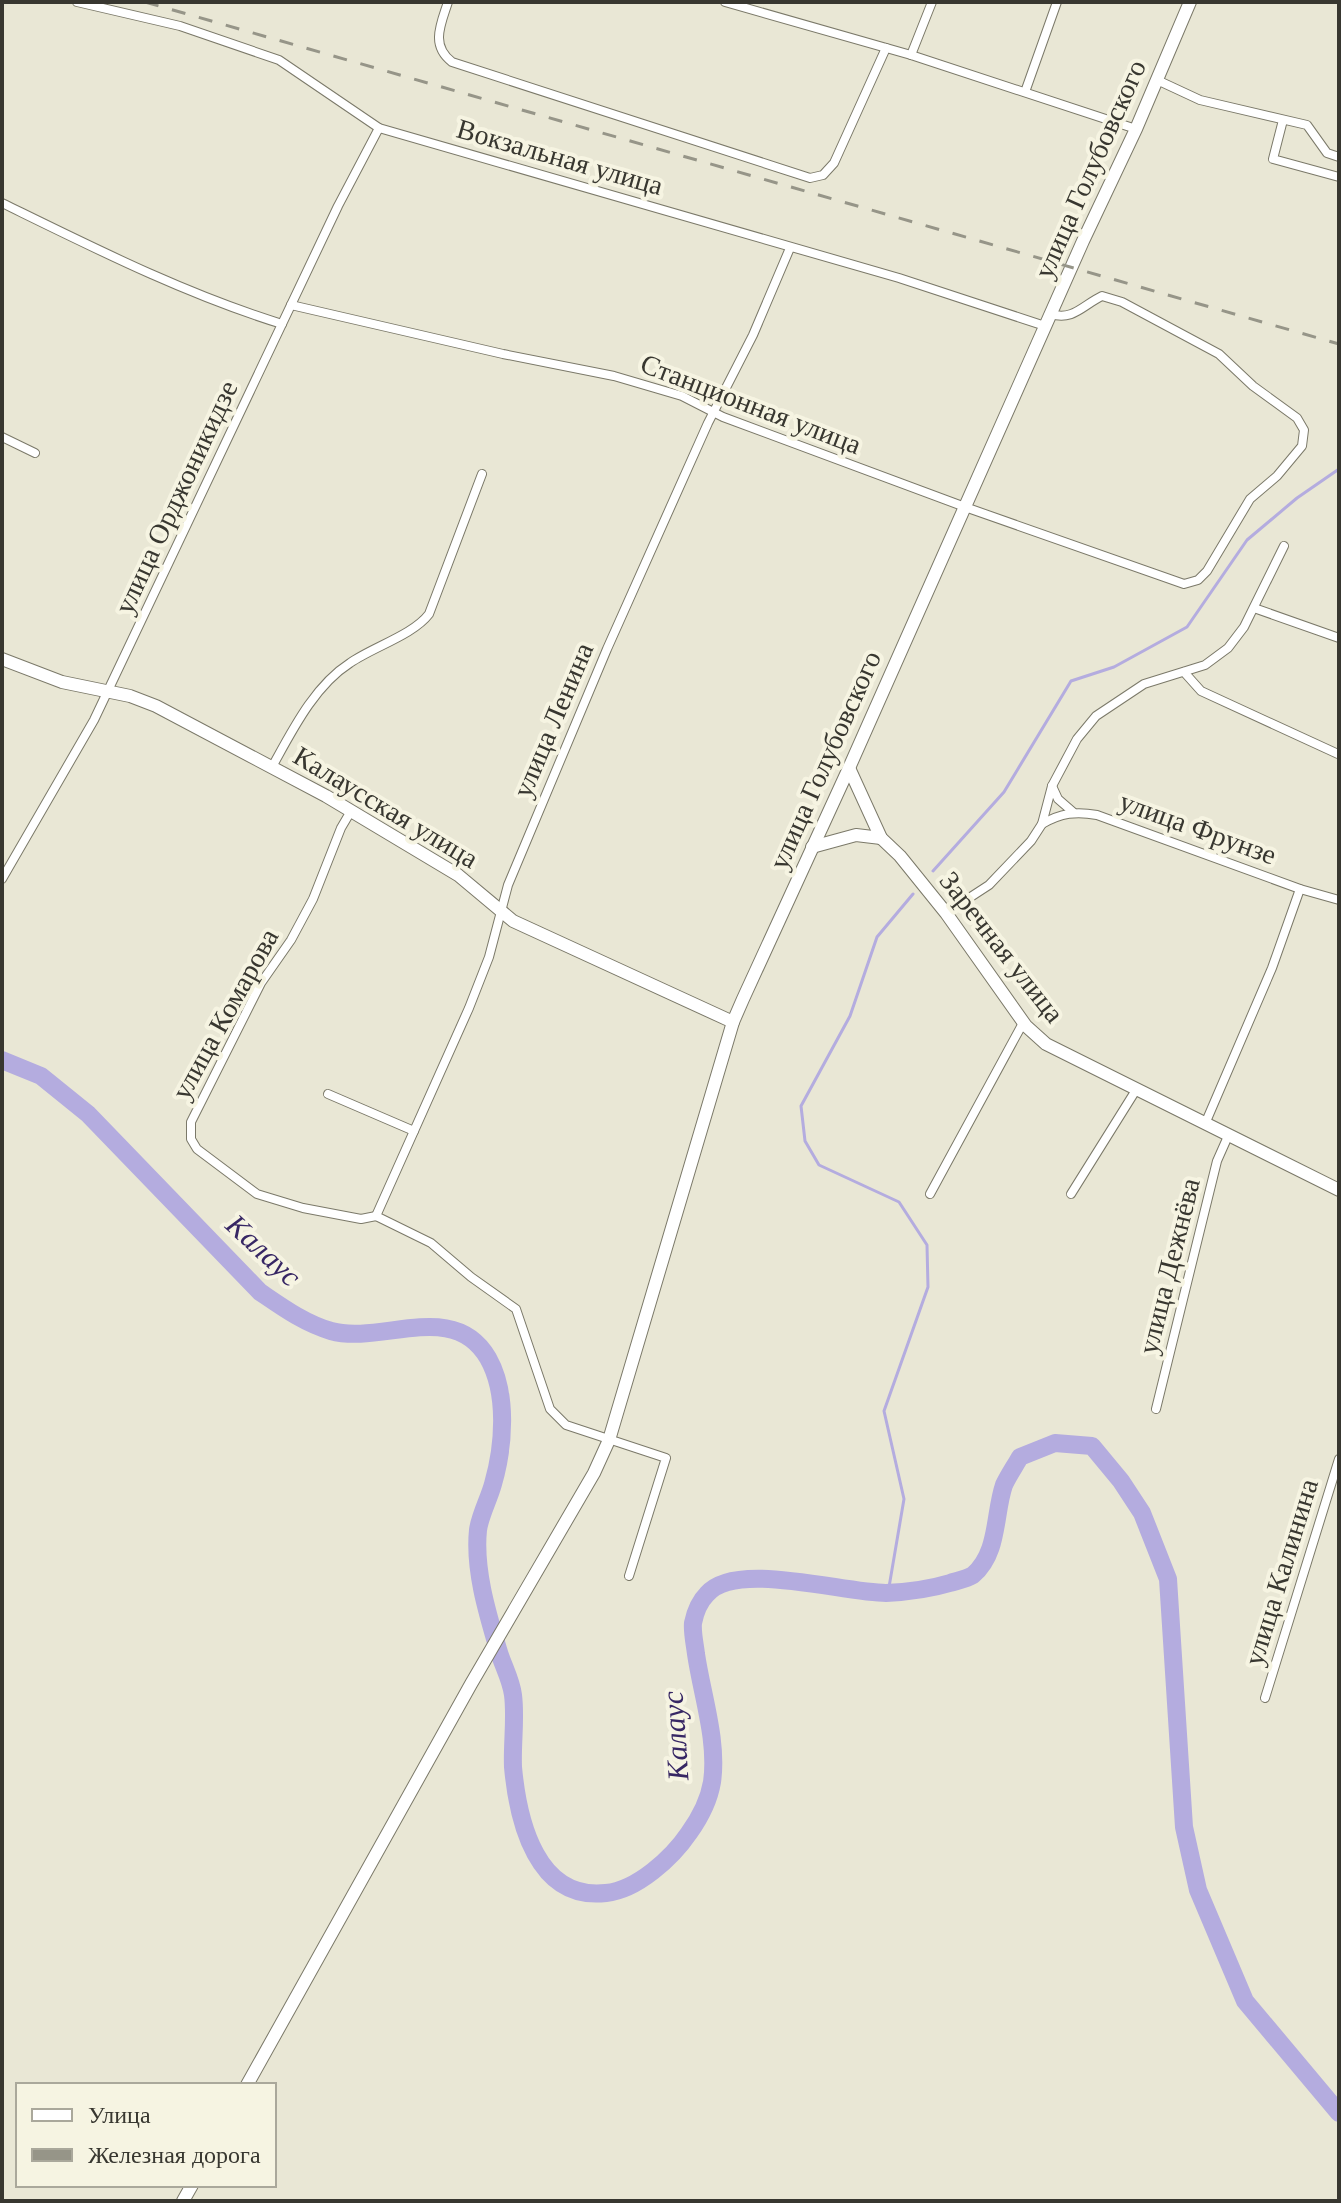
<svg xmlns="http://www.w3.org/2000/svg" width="1341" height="2203" viewBox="0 0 1341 2203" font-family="'Times New Roman',serif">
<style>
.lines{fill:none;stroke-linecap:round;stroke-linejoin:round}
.stream{stroke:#b4acdf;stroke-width:3}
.river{stroke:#b4acdf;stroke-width:18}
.street-casing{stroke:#7b7969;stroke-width:10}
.secondary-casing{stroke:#7b7969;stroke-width:14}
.street{stroke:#fff;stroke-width:8}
.secondary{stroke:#fff;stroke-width:12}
.rail{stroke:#969588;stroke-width:3;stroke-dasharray:14 14;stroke-linecap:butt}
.labels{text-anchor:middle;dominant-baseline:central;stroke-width:8;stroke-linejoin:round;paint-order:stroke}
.street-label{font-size:28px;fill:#383730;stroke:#f6f4e2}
.water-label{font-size:30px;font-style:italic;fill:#372764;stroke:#f6f4e2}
</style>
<rect width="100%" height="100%" fill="#e9e7d5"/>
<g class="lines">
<g class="stream">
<path d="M933 871 1004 792 1071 681 1114 667 1187 627 1247 540 1297 498 1339 469"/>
<path d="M888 1593 904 1499 884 1411 928 1287 927 1245 899 1202 819 1165 805 1141 801 1106 850 1016 877 937 913 894"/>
</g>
<path class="river" d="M2 1060 41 1076 88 1114 260 1292C282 1307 304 1323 331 1331 382 1345 454 1299 488 1358 508 1393 504 1446 493 1484 489 1499 480 1515 478 1530 474 1569 487 1612 498 1649 502 1664 511 1679 513 1695 516 1718 512 1743 513 1767 518 1822 537 1901 606 1893 637 1890 672 1858 689 1833 699 1819 709 1800 712 1782 718 1741 702 1695 696 1654 695 1645 692 1632 693 1623 695 1613 700 1601 707 1594 735 1560 843 1593 886 1593 908 1592 930 1589 950 1583 956 1581 967 1579 973 1575 999 1553 994 1514 1004 1485 1008 1476 1015 1466 1020 1457L1055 1443 1092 1446 1121 1481 1142 1513 1168 1579 1184 1827 1198 1890 1245 2001 1339 2113"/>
<defs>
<g id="street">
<path d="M77 2 180 26 279 60 379 128 899 278 1045 326"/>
<path d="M448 2C441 24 430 45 452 62L810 178 823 175 834 163 886 48"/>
<path d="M725 2 911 55 1136 129"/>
<path d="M911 55 932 2"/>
<path d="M1157 80 1200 100 1307 125 1327 153 1339 157"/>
<path d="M1025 92 1057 2"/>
<path d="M1283 120 1273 159 1339 177"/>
<path d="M2 203C94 248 185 294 282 324"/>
<path d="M291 305 503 354 614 376 682 396 723 417 965 507 1184 584 1198 580 1207 571 1250 499 1277 476 1302 446 1304 430 1297 418 1253 386 1219 354 1122 302 1102 296C1083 305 1073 321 1051 314"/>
<path d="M2 437 35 453"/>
<path d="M1254 608 1339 638"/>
<path d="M1184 672 1201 691 1338 754"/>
<path d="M272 767C292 731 314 686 350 663 373 647 413 635 429 614L482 474"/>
<path d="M1052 786 1058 799 1073 812"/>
<path d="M351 811 341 828 313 899 291 940 261 983 191 1122V1139L197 1149 257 1194 303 1208 361 1219 376 1216 431 1243 471 1277 516 1309 550 1409 566 1425 666 1458 629 1576"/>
<path d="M1042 824C1061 813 1076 811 1097 815L1300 889 1339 900"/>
<path d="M2 879 94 720 338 206 379 128"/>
<path d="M946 913 989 885 1031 841 1042 824 1052 786 1077 739 1096 716 1144 684 1205 665 1228 648 1244 627 1284 546"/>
<path d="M328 1094 414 1131"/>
<path d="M1205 1124 1272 968 1300 889"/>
<path d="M930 1194 1023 1023"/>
<path d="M1071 1194 1136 1090"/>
<path d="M376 1216 469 1008 489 957 508 885 607 649 708 423 753 335 790 248"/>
<path d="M1156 1409 1217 1161 1229 1134"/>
<path d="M1265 1698 1339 1459"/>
</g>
<g id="secondary">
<path d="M2 659 62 682 130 696 156 706 326 796 458 875 513 921 733 1022"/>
<path d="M849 768 881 838 900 856 946 913 1026 1026 1046 1044 1339 1190"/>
<path d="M812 847 856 835 881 838"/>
<path d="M247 2085 471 1684 594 1473 609 1440 733 1022 743 999 849 768 1083 241 1136 129 1190 2"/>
<path d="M183 2201 192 2185"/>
</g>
</defs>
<use href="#street" class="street-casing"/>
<use href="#secondary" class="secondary-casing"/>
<use href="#street" class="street"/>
<use href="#secondary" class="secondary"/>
<path class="rail" d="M145 2 1339 344"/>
</g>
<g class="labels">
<g class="street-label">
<text transform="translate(560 157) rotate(16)">Вокзальная улица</text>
<text transform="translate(1090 169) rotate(-66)">улица Голубовского</text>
<text transform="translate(751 404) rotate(21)">Станционная улица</text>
<text transform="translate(176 497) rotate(-65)">улица Орджоникидзе</text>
<text transform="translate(553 720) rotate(-67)">улица Ленина</text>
<text transform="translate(825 760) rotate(-66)">улица Голубовского</text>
<text transform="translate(386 807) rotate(31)">Калаусская улица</text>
<text transform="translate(1198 828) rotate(20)">улица Фрунзе</text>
<text transform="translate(1002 947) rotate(52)">Заречная улица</text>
<text transform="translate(225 1014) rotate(-61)">улица Комарова</text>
<text transform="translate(1169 1266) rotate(-76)">улица Дежнёва</text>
<text transform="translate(1281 1572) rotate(-73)">улица Калинина</text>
</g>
<g class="water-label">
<text transform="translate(264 1250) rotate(43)">Калаус</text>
<text transform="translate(675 1736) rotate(-94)">Калаус</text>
</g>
</g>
<rect width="1341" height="2203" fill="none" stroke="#383730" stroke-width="8"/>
<rect x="16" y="2083" width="260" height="104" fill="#f6f4e2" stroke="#aaa89b" stroke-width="2"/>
<rect x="32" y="2109" width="40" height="12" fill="#ffffff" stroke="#aaa89b" stroke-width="2"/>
<text x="88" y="2123" font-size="24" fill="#383730">Улица</text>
<rect x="32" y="2149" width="40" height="12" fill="#969588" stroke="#aaa89b" stroke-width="2"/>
<text x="88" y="2163" font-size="24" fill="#383730">Железная дорога</text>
</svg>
